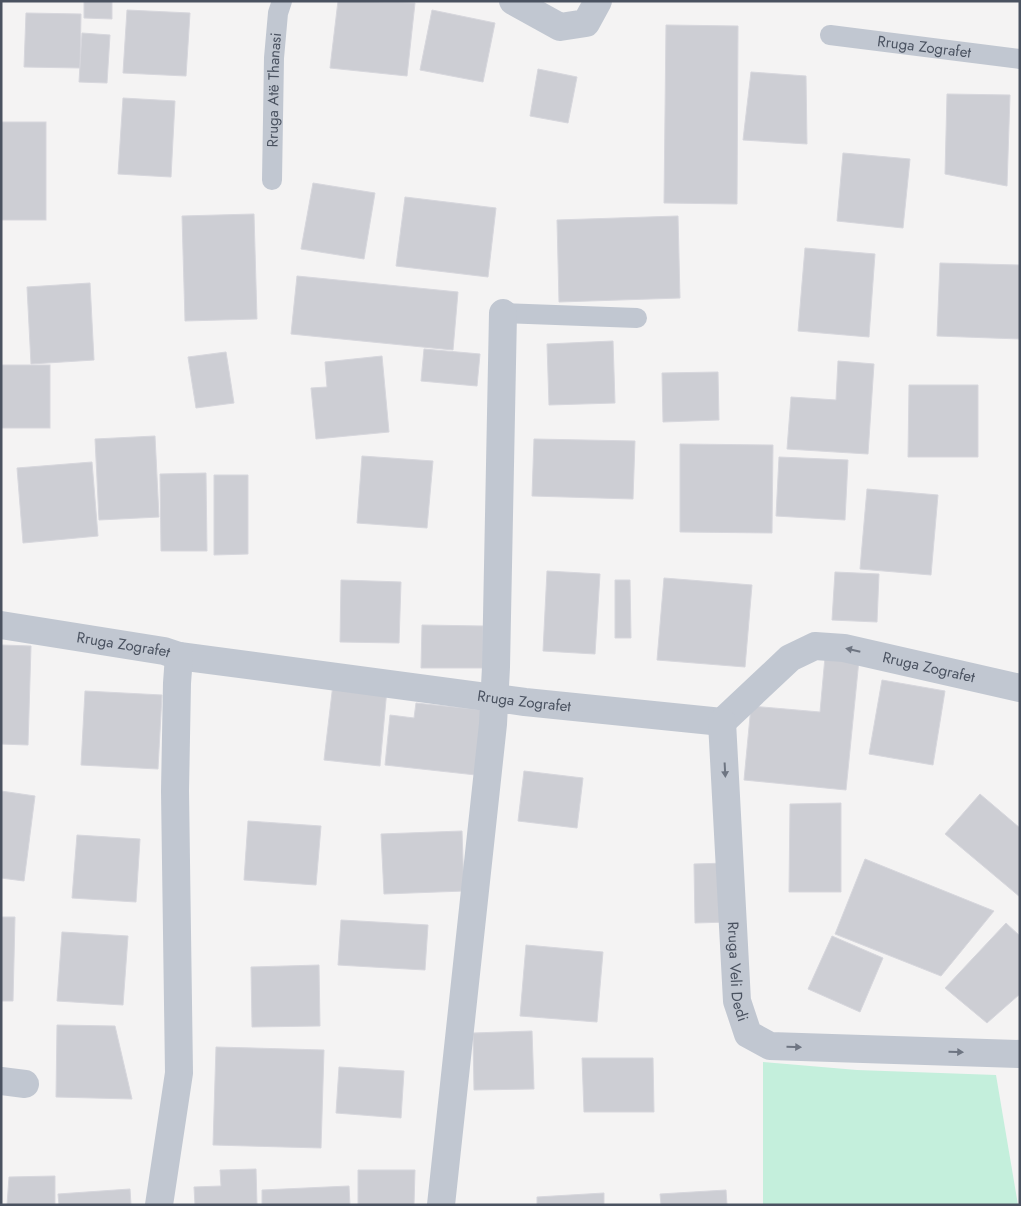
<svg xmlns="http://www.w3.org/2000/svg" width="1021" height="1206" viewBox="0 0 1021 1206" font-family="Jost,sans-serif">
<style>
.grass{fill:#c4efdc}
.building{fill:#cdced4;stroke:#d7d7dd}
.lines{fill:none;stroke-linecap:round;stroke-linejoin:round}
.service{stroke:#c1c7d1;stroke-width:20}
.minor{stroke:#c1c7d1;stroke-width:28}
.oneway{fill:#6e7582}
.labels{text-anchor:middle;dominant-baseline:central;stroke-width:4.5;stroke-linejoin:round;paint-order:stroke}
.street-label{font-size:15px;fill:#4a5260;stroke:#fff}
</style>
<rect width="100%" height="100%" fill="#f4f3f3"/>
<path class="grass" d="M763 1062 857 1070 996 1075 1018 1205H763Z"/>
<g class="building">
<path d="M84 1H112V19L84 18Z"/>
<path d="M338 1 415 3 407 76 330 68Z"/>
<path d="M127 10 190 13 186 76 123 73Z"/>
<path d="M432 10 495 23 483 82 420 70Z"/>
<path d="M26 13 81 14 80 68 24 67Z"/>
<path d="M666 25 738 26 737 204 664 203Z"/>
<path d="M82 33 110 35 107 83 79 82Z"/>
<path d="M538 69 577 77 568 123 530 116Z"/>
<path d="M751 72 806 76 807 144 743 140Z"/>
<path d="M947 94 1010 95 1007 186 945 174Z"/>
<path d="M123 98 175 101 171 177 118 174Z"/>
<rect x="1" y="122" width="45" height="98"/>
<path d="M843 153 910 159 903 228 837 221Z"/>
<path d="M313 183 375 193 364 259 301 249Z"/>
<path d="M405 197 496 208 488 277 396 266Z"/>
<path d="M254 214 257 319 185 321 182 216Z"/>
<path d="M678 216 680 298 559 302 557 220Z"/>
<path d="M805 248 875 254 869 337 798 331Z"/>
<path d="M940 263 1020 265V339L937 336Z"/>
<path d="M297 276 458 292 453 350 291 334Z"/>
<path d="M90 283 94 360 31 364 27 287Z"/>
<path d="M613 341 615 403 549 405 547 344Z"/>
<path d="M424 349 480 354 477 386 421 381Z"/>
<path d="M226 352 234 403 196 408 188 357Z"/>
<path d="M382 356 389 432 316 439 311 388 327 387 325 362Z"/>
<path d="M838 361 874 364 868 454 787 449 791 397 836 400Z"/>
<rect x="1" y="365" width="49" height="63"/>
<path d="M718 372 719 420 663 422 662 373Z"/>
<path d="M909 385H978V457H908Z"/>
<path d="M155 436 159 517 99 520 95 439Z"/>
<path d="M534 439 635 441 633 499 532 496Z"/>
<path d="M680 444 773 445 772 533 680 532Z"/>
<path d="M362 456 433 461 427 528 357 523Z"/>
<path d="M779 457 848 460 845 520 776 516Z"/>
<path d="M92 462 98 536 23 543 17 468Z"/>
<path d="M206 473 207 551H161L160 474Z"/>
<path d="M214 475H248V554L214 555Z"/>
<path d="M867 489 938 495 931 575 860 569Z"/>
<path d="M547 571 600 574 595 654 543 651Z"/>
<path d="M835 572 879 574 877 622 832 620Z"/>
<path d="M664 578 752 585 745 667 657 660Z"/>
<path d="M341 580 401 582 399 643 340 642Z"/>
<path d="M615 580H630L631 638H615Z"/>
<path d="M422 625 483 626V668H421Z"/>
<path d="M1 645 31 646 28 745 1 744Z"/>
<path d="M825 657 859 660 846 790 744 780 751 706 820 712Z"/>
<path d="M882 680 945 691 933 765 869 754Z"/>
<path d="M333 684 387 689 380 766 324 760Z"/>
<path d="M85 691 162 695 158 769 81 765Z"/>
<path d="M416 703 483 710 476 775 385 765 390 715 414 718Z"/>
<path d="M524 771 583 778 577 828 518 821Z"/>
<path d="M1 791 35 796 24 881 1 878Z"/>
<path d="M980 794 1020 828V897L945 834Z"/>
<path d="M841 803V892H789L790 804Z"/>
<path d="M248 821 321 826 316 885 244 880Z"/>
<path d="M462 831 464 891 384 894 381 834Z"/>
<path d="M77 835 140 839 136 902 72 898Z"/>
<path d="M865 859 994 911 941 976 835 934Z"/>
<path d="M727 863 728 922 695 923 694 864Z"/>
<path d="M1 917H15L13 1001H1Z"/>
<path d="M341 920 428 925 425 970 338 965Z"/>
<path d="M1006 923 1020 936V994L987 1023 945 988Z"/>
<path d="M62 932 128 936 123 1005 57 1001Z"/>
<path d="M832 936 883 958 860 1012 808 989Z"/>
<path d="M526 945 603 952 597 1022 520 1016Z"/>
<path d="M319 965 320 1026 252 1027 251 967Z"/>
<path d="M57 1025 115 1026 132 1099 56 1097Z"/>
<path d="M532 1031 534 1089 474 1090 473 1033Z"/>
<path d="M216 1047 324 1050 321 1148 213 1145Z"/>
<path d="M582 1058H653L654 1112H584Z"/>
<path d="M339 1067 404 1071 401 1118 336 1113Z"/>
<path d="M256 1169 257 1205H195L194 1187 221 1186 220 1170Z"/>
<path d="M358 1170H415L414 1205H358Z"/>
<path d="M55 1176V1205H7L9 1177Z"/>
<path d="M349 1186 350 1205H262V1190Z"/>
<path d="M130 1189 131 1205H59L58 1194Z"/>
<path d="M726 1190 727 1205H661L660 1194Z"/>
<path d="M604 1193V1205H537V1197Z"/>
</g>
<g class="lines">
<g class="service">
<path id="s1" d="M830 35 1020 59"/>
<path id="s2" d="M272 180 274 58 278 13 282 1"/>
<path d="M503 313 637 318"/>
</g>
<g class="minor">
<path d="M513 1 560 27 586 23 598 1"/>
<path id="s3" d="M1 625 164 651 179 656 525 702 722 722 790 658 815 646 844 648 1020 688"/>
<path id="s4" d="M722 722 737 1001 748 1034 770 1046 1020 1054"/>
<path d="M1 1081 25 1084"/>
<path d="M159 1205 179 1073 175 791 177 683 179 656"/>
<path d="M441 1205 493 724 496 667 503 313"/>
</g>
</g>
<defs><path id="oneway-solid" d="M-6-.8H1V-3.2L6.5 0L1 3.2V.8H-6Z" transform="scale(1.25)"/></defs>
<g class="oneway">
<use href="#oneway-solid" transform="translate(853 650) rotate(-167)"/>
<use href="#oneway-solid" transform="translate(725 770) rotate(87)"/>
<use href="#oneway-solid" transform="translate(794 1047) rotate(2)"/>
<use href="#oneway-solid" transform="translate(956 1052) rotate(2)"/>
</g>
<g class="labels">
<g class="street-label">
<text stroke="none"><textPath href="#s1" startOffset="95">Rruga Zografet</textPath></text>
<text stroke="none"><textPath href="#s2" startOffset="90">Rruga Atë Thanasi</textPath></text>
<text stroke="none"><textPath href="#s3" startOffset="124">Rruga Zografet</textPath></text>
<text stroke="none"><textPath href="#s3" startOffset="965">Rruga Zografet</textPath></text>
<text stroke="none"><textPath href="#s3" startOffset="529">Rruga Zografet</textPath></text>
<text stroke="none"><textPath href="#s4" startOffset="250">Rruga Veli Dedi</textPath></text>
</g>
</g>
<rect width="1021" height="1206" fill="none" stroke="#4a5260" stroke-width="5"/>
</svg>
